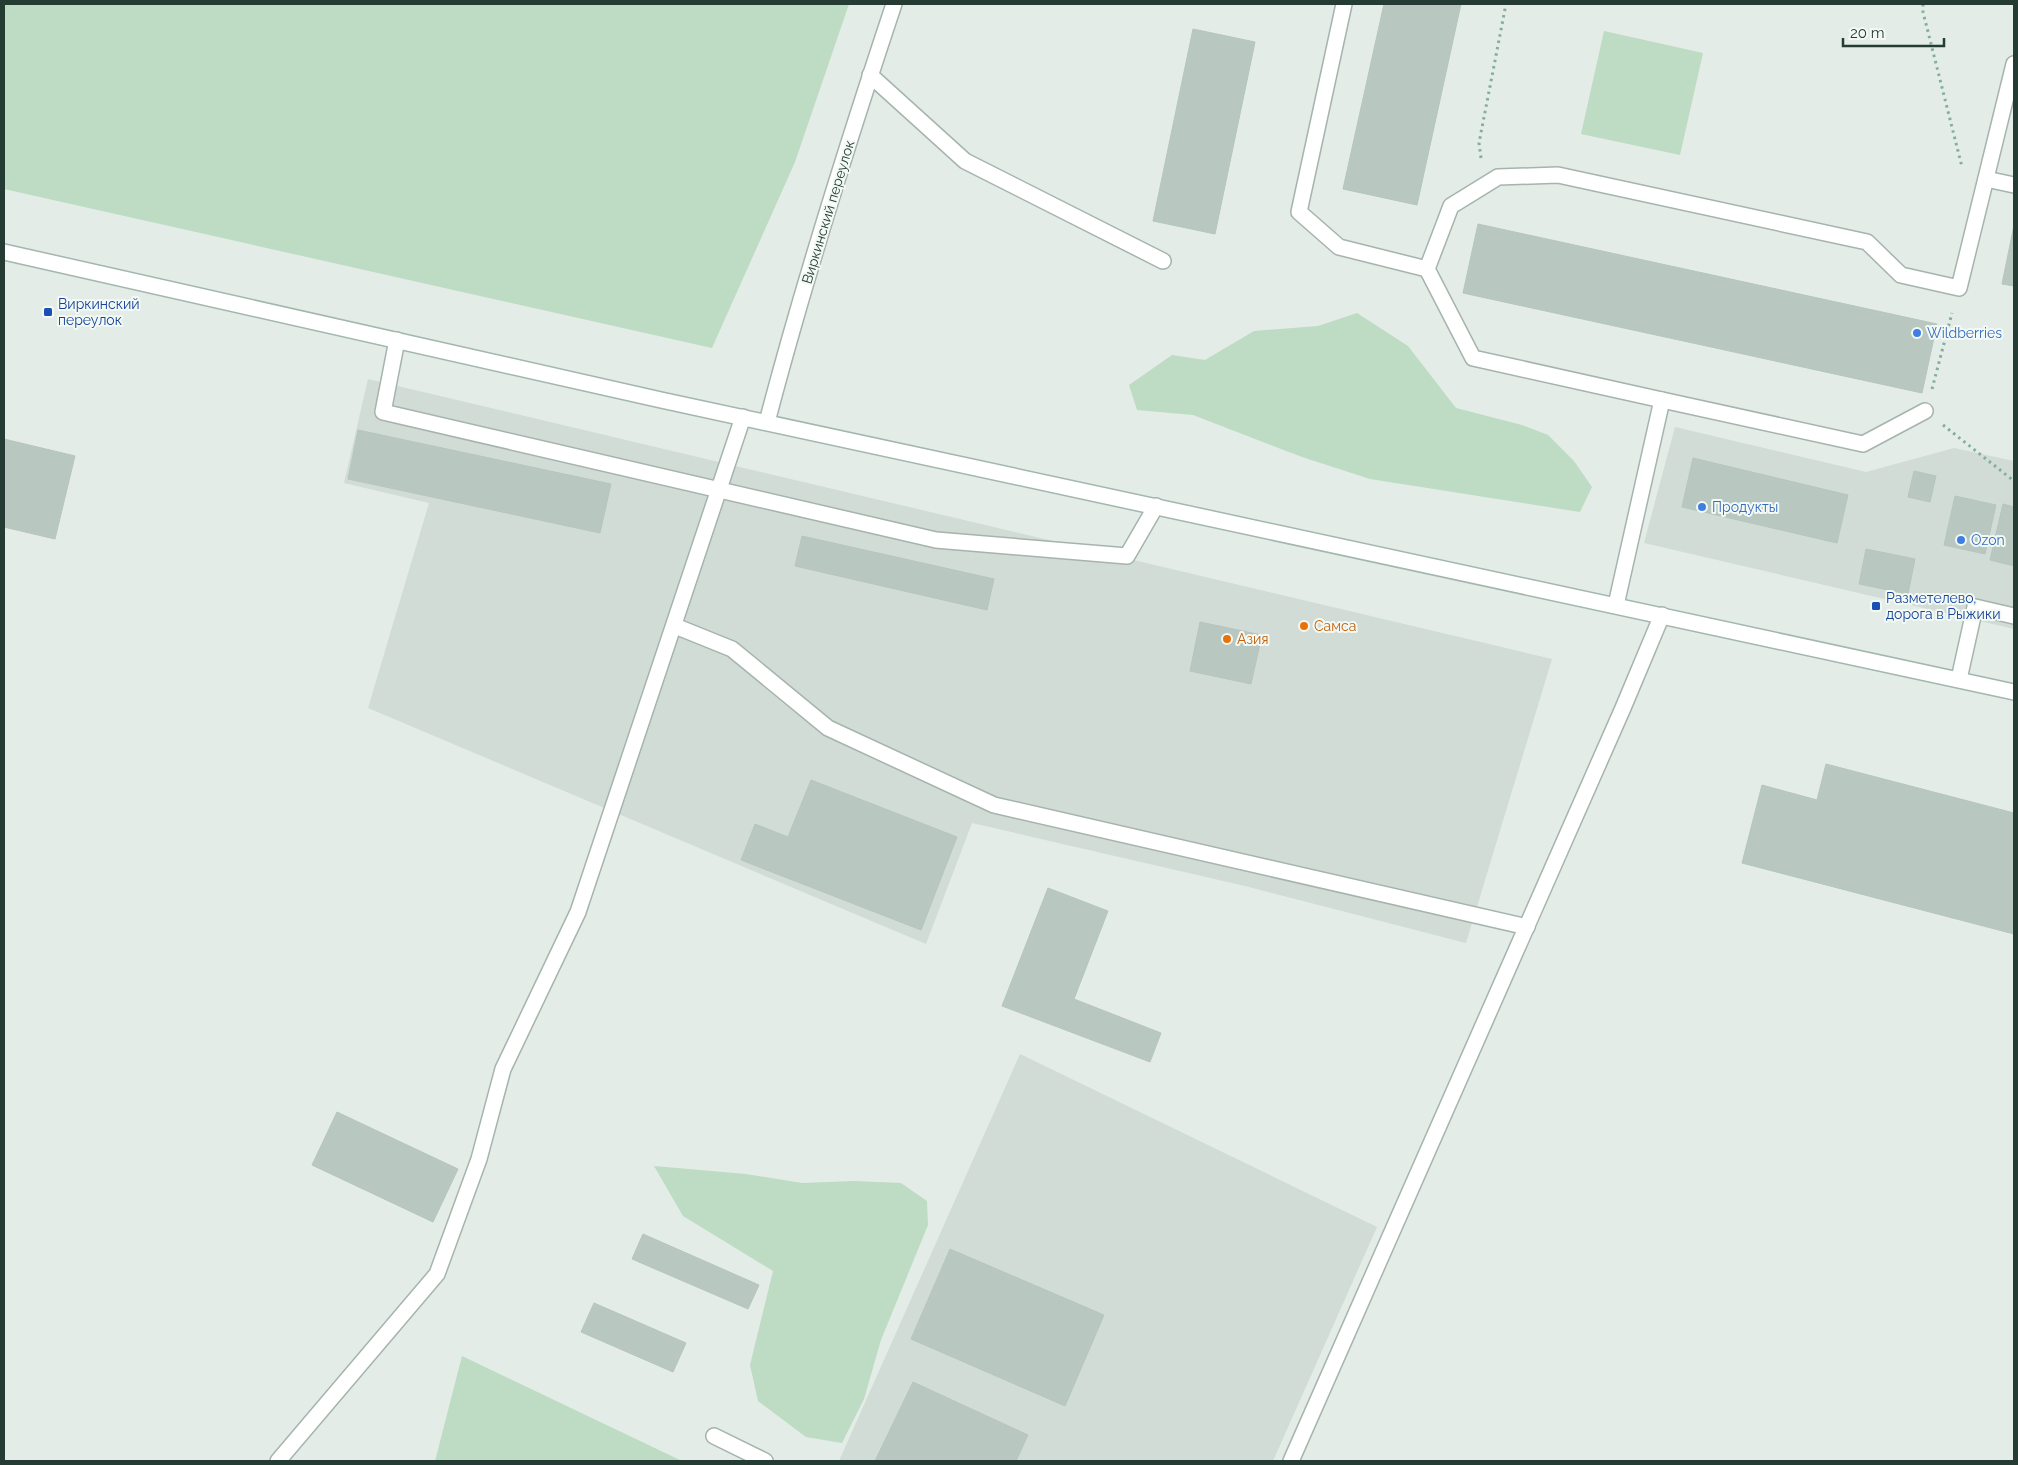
<svg xmlns="http://www.w3.org/2000/svg" width="2018" height="1465" viewBox="0 0 2018 1465" font-family="Raleway,sans-serif">
<style>
.built{fill:#d1dcd6}
.green{fill:#bddcc3}
.building{fill:#b8c7c0;stroke:#b6c5bd}
.lines{fill:none;stroke-linecap:round;stroke-linejoin:round}
.service-casing{stroke:#a6b4ad;stroke-width:18}
.minor-casing{stroke:#a6b4ad;stroke-width:18}
.secondary-casing{stroke:#a2b7ae;stroke-width:18}
.path{stroke:#85ae9d;stroke-width:3;stroke-dasharray:2.5 4;stroke-linecap:butt}
.service{stroke:#fff;stroke-width:15}
.minor{stroke:#fff;stroke-width:15}
.secondary{stroke:#fff;stroke-width:15}
.transit-dot{fill:#1a4fb4;stroke:#f3f9f5;stroke-width:2}
.shop-dot{fill:#3f7fe0;stroke:#f3f9f5;stroke-width:2}
.food-dot{fill:#e8710a;stroke:#f3f9f5;stroke-width:2}
.labels{text-anchor:middle;dominant-baseline:central;stroke-width:4;stroke-linejoin:round;paint-order:stroke}
.street-label{font-size:14px;fill:#243c33;stroke:#f3f9f5}
.transit-label{font-size:14px;fill:#164399;stroke:#f3f9f5;text-anchor:start}
.shop-label{font-size:14px;fill:#366cbe;stroke:#f3f9f5;text-anchor:start}
.food-label{font-size:14px;fill:#c56008;stroke:#f3f9f5;text-anchor:start}
</style>
<rect width="100%" height="100%" fill="#e3ece7"/>
<g class="built">
<path d="M368 379 1552 659 1466 943 1245 886 972 823 926 944 368 708 429 503 344 483Z"/>
<path d="M1675 427 1866 472 1954 448 2014 461V629L1644 543Z"/>
<path d="M1020 1054 1377 1227 1273 1461H839Z"/>
</g>
<g class="green">
<path d="M4 4H849L795 162 712 348 4 189Z"/>
<path d="M1604 31 1703 53 1680 155 1581 134Z"/>
<path d="M1357 313 1408 346 1456 408 1522 425 1548 435 1574 461 1592 487 1580 512 1370 479 1302 457 1193 415 1137 410 1129 385 1172 355 1205 360 1254 331 1318 326Z"/>
<path d="M654 1166 746 1174 802 1183 854 1181 901 1183 927 1201 928 1225 881 1340 864 1399 842 1443 806 1437 758 1401 750 1365 773 1271 683 1216Z"/>
<path d="M462 1356 682 1461H435Z"/>
</g>
<g class="building">
<path d="M1384 4H1461L1417 205 1343 189Z"/>
<path d="M1193 29 1255 42 1215 234 1153 221Z"/>
<path d="M1478 224 1937 324 1922 393 1463 293Z"/>
<path d="M2014 225V286L2002 284Z"/>
<path d="M358 430 611 484 600 533 348 479Z"/>
<path d="M4 439 75 456 55 539 4 527Z"/>
<path d="M1693 458 1848 495 1837 543 1682 507Z"/>
<path d="M1914 471 1936 476 1930 502 1908 497Z"/>
<path d="M1955 496 1996 505 1985 554 1944 545Z"/>
<path d="M2003 504 2014 507V566L1990 560Z"/>
<path d="M802 536 994 579 987 610 795 566Z"/>
<path d="M1866 549 1915 559 1908 594 1859 584Z"/>
<path d="M1200 622 1262 635 1251 684 1190 671Z"/>
<path d="M1826 764 2014 813V934L1742 863 1762 785 1817 800Z"/>
<path d="M811 780 957 837 921 930 741 860 755 824 788 837Z"/>
<path d="M1048 888 1108 911 1074 999 1161 1033 1150 1062 1002 1006Z"/>
<path d="M337 1112 458 1169 433 1222 312 1165Z"/>
<path d="M643 1234 759 1285 748 1309 632 1259Z"/>
<path d="M950 1249 1104 1315 1065 1406 911 1339Z"/>
<path d="M594 1303 686 1343 673 1372 581 1332Z"/>
<path d="M913 1382 1028 1435 1016 1461H875Z"/>
</g>
<g class="lines">
<defs>
<g id="service">
<path d="M1344 4 1299 212 1339 247 1427 269 1473 358 1662 400 1616 605"/>
<path d="M870 75 965 161 1163 261"/>
<path d="M1986 179 2014 185"/>
<path d="M1427 269 1451 206 1498 177 1558 175 1867 242 1901 275 1959 288 2014 64"/>
<path d="M397 340 383 412 936 540 1127 556 1156 506"/>
<path d="M1662 400 1863 444 1925 411"/>
<path d="M675 626 732 649 828 728 994 805 1527 927"/>
<path d="M1959 679 1975 607 2014 616"/>
<path d="M714 1436 765 1461"/>
<path d="M278 1461 437 1274 479 1159 503 1069 578 912 743 417"/>
</g>
<g id="minor">
<path d="M767 422C804 281 848 142 894 4"/>
<path d="M1291 1461 1623 708 1662 615"/>
</g>
<path id="secondary" d="M4 252 661 400 2014 692"/>
</defs>
<use href="#service" class="service-casing"/>
<use href="#minor" class="minor-casing"/>
<use href="#secondary" class="secondary-casing"/>
<g class="path">
<path d="M1923 4V12L1962 167"/>
<path d="M1481 158 1479 143 1506 4"/>
<path d="M1932 389 1952 313"/>
<path d="M1943 425 2014 481"/>
</g>
<use href="#service" class="service"/>
<use href="#minor" class="minor"/>
<use href="#secondary" class="secondary"/>
</g>
<g class="transit-dot">
<rect x="43" y="307" width="10" height="10" rx="2.5"/>
<rect x="1871" y="601" width="10" height="10" rx="2.5"/>
</g>
<g class="shop-dot">
<circle cx="1917" cy="333" r="5"/>
<circle cx="1702" cy="507" r="5"/>
<circle cx="1961" cy="540" r="5"/>
</g>
<g class="food-dot">
<circle cx="1304" cy="626" r="5"/>
<circle cx="1227" cy="639" r="5"/>
</g>
<g class="labels">
<g class="street-label">
<text transform="translate(828 212) rotate(-73)">Виркинский переулок</text>
</g>
<g class="transit-label">
<text x="58" y="304">Виркинский<tspan x="58" dy="16">переулок</tspan></text>
<text x="1886" y="598">Разметелево,<tspan x="1886" dy="16">дорога в Рыжики</tspan></text>
</g>
<g class="shop-label">
<text x="1927" y="333">Wildberries</text>
<text x="1712" y="507">Продукты</text>
<text x="1971" y="540">Ozon</text>
</g>
<g class="food-label">
<text x="1314" y="626">Самса</text>
<text x="1237" y="639">Азия</text>
</g>
</g>
<rect width="2018" height="1465" fill="none" stroke="#243c33" stroke-width="10"/>
<path d="M1843 38v8h101v-8" fill="none" stroke="#243c33" stroke-width="2.5"/>
<text x="1850" y="38" font-size="15" fill="#243c33" stroke="#f3f9f5" stroke-width="4" paint-order="stroke">20 m</text>
</svg>
